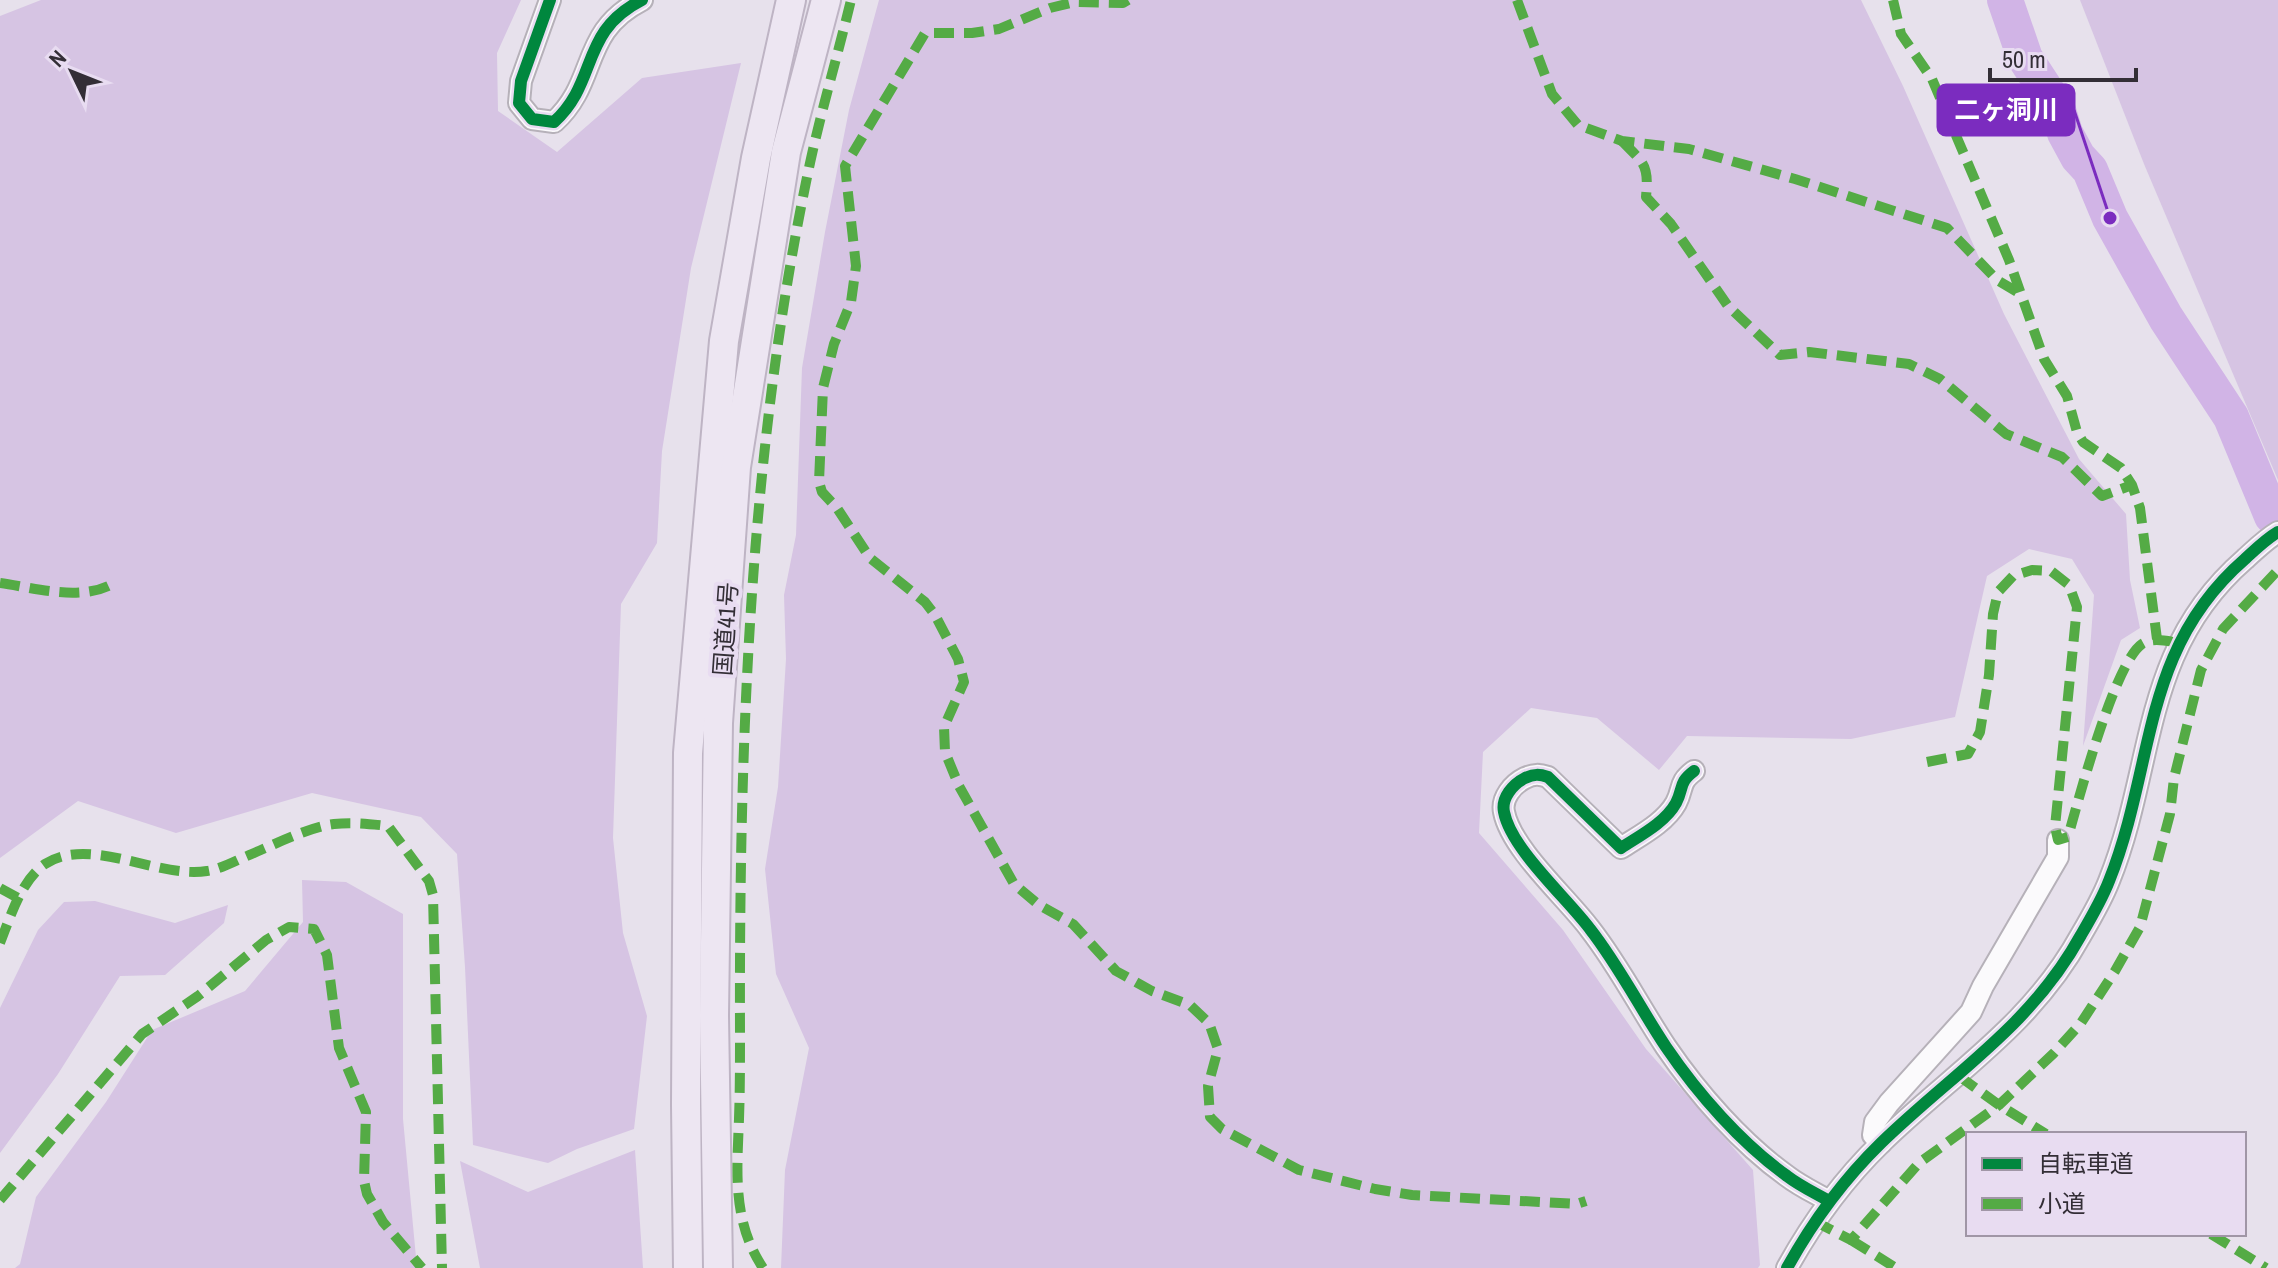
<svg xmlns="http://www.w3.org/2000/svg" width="2278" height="1268" viewBox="0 0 2278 1268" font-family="'Archivo Narrow','Noto Sans JP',sans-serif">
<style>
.green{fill:#d6c4e3}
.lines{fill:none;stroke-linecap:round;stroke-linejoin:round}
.river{stroke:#d1b4e6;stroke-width:36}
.minor-casing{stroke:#b6b1b9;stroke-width:24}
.highway-casing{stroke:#beb4c4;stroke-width:32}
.minor{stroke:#fbfafc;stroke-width:20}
.highway{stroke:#ede6f2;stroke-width:28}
.quiet{stroke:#54ab45;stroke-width:10;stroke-dasharray:20 10;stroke-linecap:butt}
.cycleway-casing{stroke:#e8dcf1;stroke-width:17}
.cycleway{stroke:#00873e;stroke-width:12}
.labels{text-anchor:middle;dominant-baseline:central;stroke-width:8;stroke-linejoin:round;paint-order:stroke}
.street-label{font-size:24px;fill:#332e36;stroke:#e8dcf1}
.leader{fill:none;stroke:#7b2cbf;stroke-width:3}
.callout-dot{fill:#7b2cbf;stroke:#e8dcf1;stroke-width:3}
.callout{fill:#7b2cbf;stroke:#7b2cbf;stroke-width:3}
.callout-label{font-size:26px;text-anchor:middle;font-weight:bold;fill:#fff}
</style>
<rect width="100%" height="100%" fill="#e7e1ec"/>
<g class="green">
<path d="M41 0H521L497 53 498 111 557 152 642 78 741 63 691 268 662 451 657 543 621 604 613 838 623 933 647 1016 634 1129 577 1149 548 1163 473 1145 465 967 457 854 421 817 312 793 176 833 78 801 0 858V16Z"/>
<path d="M879 0H1861L1903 86 2004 314 2079 459 2126 514 2130 580 2140 628 2121 640 2083 746 2094 595 2072 559 2029 549 1987 576 1955 717 1851 739 1687 736 1659 770 1597 718 1531 708 1483 752 1479 833 1563 930 1646 1049 1753 1170 1760 1265 1758 1268H781L785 1170 809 1048 776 974 765 869 778 787 786 659 784 595 796 535 802 368 825 232 849 110Z"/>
<path d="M2080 0H2278V480L2144 164Z"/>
<path d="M302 880 346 882 403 914V1119L417 1268H15L20 1264 36 1197 106 1102 152 1030 245 991 303 922Z"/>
<path d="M95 901 175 923 228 905 224 923 165 975 120 976 58 1074 0 1153V1008L38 930 64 902Z"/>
<path d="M635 1150 643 1268H480L460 1161 528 1192Z"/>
</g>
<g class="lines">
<path class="river" d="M2005 0 2025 58 2057 107 2065 133 2078 157 2090 170 2110 218 2166 318 2231 417 2272 516"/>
<defs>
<g id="minor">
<path d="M550 0 521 81 519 103 532 119 554 122C599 81 579 32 642 0"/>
<path d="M1694 771C1678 783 1684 788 1676 803 1665 823 1639 836 1621 848L1548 777C1539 774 1534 774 1525 778 1513 784 1501 798 1504 812 1511 849 1567 898 1590 929 1619 966 1640 1008 1666 1047 1698 1094 1741 1143 1787 1176 1800 1186 1815 1193 1829 1201"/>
<path d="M1881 1143 1873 1135 1875 1122 1889 1103 1971 1012 1983 986 2058 857V840"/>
<path d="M1787 1268C1813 1221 1843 1180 1881 1143 1953 1073 2031 1026 2081 935 2091 918 2102 899 2109 881 2156 764 2140 650 2245 559 2256 549 2266 539 2278 532"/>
</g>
<g id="highway">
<path d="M688 1268 686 1105 688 753 724 341 756 158 791 0"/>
<path d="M718 1268 714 1016 718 723 736 467 786 152 826 0"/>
</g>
</defs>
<use href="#minor" class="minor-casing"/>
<use href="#highway" class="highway-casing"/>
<use href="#minor" class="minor"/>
<use href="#highway" class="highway"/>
<g class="quiet">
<path d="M1128 0 1123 3 1075 2 1050 8 999 29 972 33H925L845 166 856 266 851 302 834 344 823 388 819 482 822 492 837 508 870 558 925 602 935 615 958 659 964 682 944 727 945 752 959 786 1014 884 1039 905 1073 924 1116 971 1152 991 1190 1005 1209 1023 1218 1049 1208 1086 1210 1117 1222 1129 1299 1170 1375 1189 1412 1195 1577 1204 1586 1201"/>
<path d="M1517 0 1552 94 1578 125 1622 141 1689 149 1795 179 1947 228 1997 280 2019 293"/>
<path d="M1893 0 1901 34 1932 79 2009 260 2044 359 2067 396 2077 432 2083 442 2121 468 2132 485 2140 508 2157 639"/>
<path d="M1622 141C1644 164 1649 163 1646 197L1671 224 1728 306 1780 355 1809 352 1909 364 1940 379 2006 434 2062 457 2102 496 2132 485"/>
<path d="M0 583C35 588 82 602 114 583"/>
<path d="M1927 762 1968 754 1980 732 1989 675 1993 614 1998 592 2013 576 2032 570 2051 571 2069 585 2077 607 2055 827 2058 840 2068 837C2078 801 2115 662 2142 644 2153 637 2167 641 2179 643"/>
<path d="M0 888 18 898"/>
<path d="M0 943C10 918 21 880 45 864 90 835 158 879 207 871 221 869 235 861 247 856 271 846 309 827 334 824 352 822 370 824 388 826L429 881 433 895 442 1268"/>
<path d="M1959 1076 1999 1105 2046 1134"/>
<path d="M0 1200 142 1034 198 996 266 940 289 927 314 929 327 955 339 1048 366 1112 364 1181 367 1194 383 1222 422 1268"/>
<path d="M1814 1221 1851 1240 1919 1163 1999 1105 2054 1053 2081 1023 2115 971 2140 927 2170 814 2174 778 2201 670 2223 629 2278 570"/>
<path d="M2211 1234 2266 1268"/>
<path d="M1851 1240 1896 1268"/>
<path d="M763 1268C732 1221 737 1172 739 1119 740 1091 740 1063 740 1035 739 744 749 448 810 163 822 108 838 54 851 0"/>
</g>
<defs>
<g id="cycleway">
<path d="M550 0 521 81 519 103 532 119 554 122C599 81 579 32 642 0"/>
<path d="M1694 771C1678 783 1684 788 1676 803 1665 823 1639 836 1621 848L1548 777C1539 774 1534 774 1525 778 1513 784 1501 798 1504 812 1511 849 1567 898 1590 929 1619 966 1640 1008 1666 1047 1698 1094 1741 1143 1787 1176 1800 1186 1815 1193 1829 1201"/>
<path d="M1787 1268C1813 1221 1843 1180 1881 1143 1953 1073 2031 1026 2081 935 2091 918 2102 899 2109 881 2156 764 2140 650 2245 559 2256 549 2266 539 2278 532"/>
</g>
</defs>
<use href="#cycleway" class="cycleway-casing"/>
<use href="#cycleway" class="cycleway"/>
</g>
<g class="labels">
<g class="street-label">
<text transform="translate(725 629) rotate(-86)">国道41号</text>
</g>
</g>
<path class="leader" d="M2110 218L2074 110"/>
<circle class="callout-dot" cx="2110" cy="218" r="8"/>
<rect class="callout" x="1938" y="85" width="136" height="50" rx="8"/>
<g class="callout-label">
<text x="2006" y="119">二ヶ洞川</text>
</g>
<rect x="1966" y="1132" width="280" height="104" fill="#e8dcf1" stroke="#a096a6" stroke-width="2"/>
<rect x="1982" y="1158" width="40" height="12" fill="#00873e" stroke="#a096a6" stroke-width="2"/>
<text x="2038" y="1172" font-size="24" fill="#332e36">自転車道</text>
<rect x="1982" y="1198" width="40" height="12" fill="#54ab45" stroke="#a096a6" stroke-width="2"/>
<text x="2038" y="1212" font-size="24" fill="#332e36">小道</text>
<g transform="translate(72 72) rotate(313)" stroke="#e8dcf1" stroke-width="6" paint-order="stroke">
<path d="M0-6L14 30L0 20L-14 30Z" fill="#332e36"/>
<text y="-12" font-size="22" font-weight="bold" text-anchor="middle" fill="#332e36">N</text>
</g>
<path d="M1990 68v12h146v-12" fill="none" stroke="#332e36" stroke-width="4"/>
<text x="2002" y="68" font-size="24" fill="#332e36" stroke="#e8dcf1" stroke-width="6" paint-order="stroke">50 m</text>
</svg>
